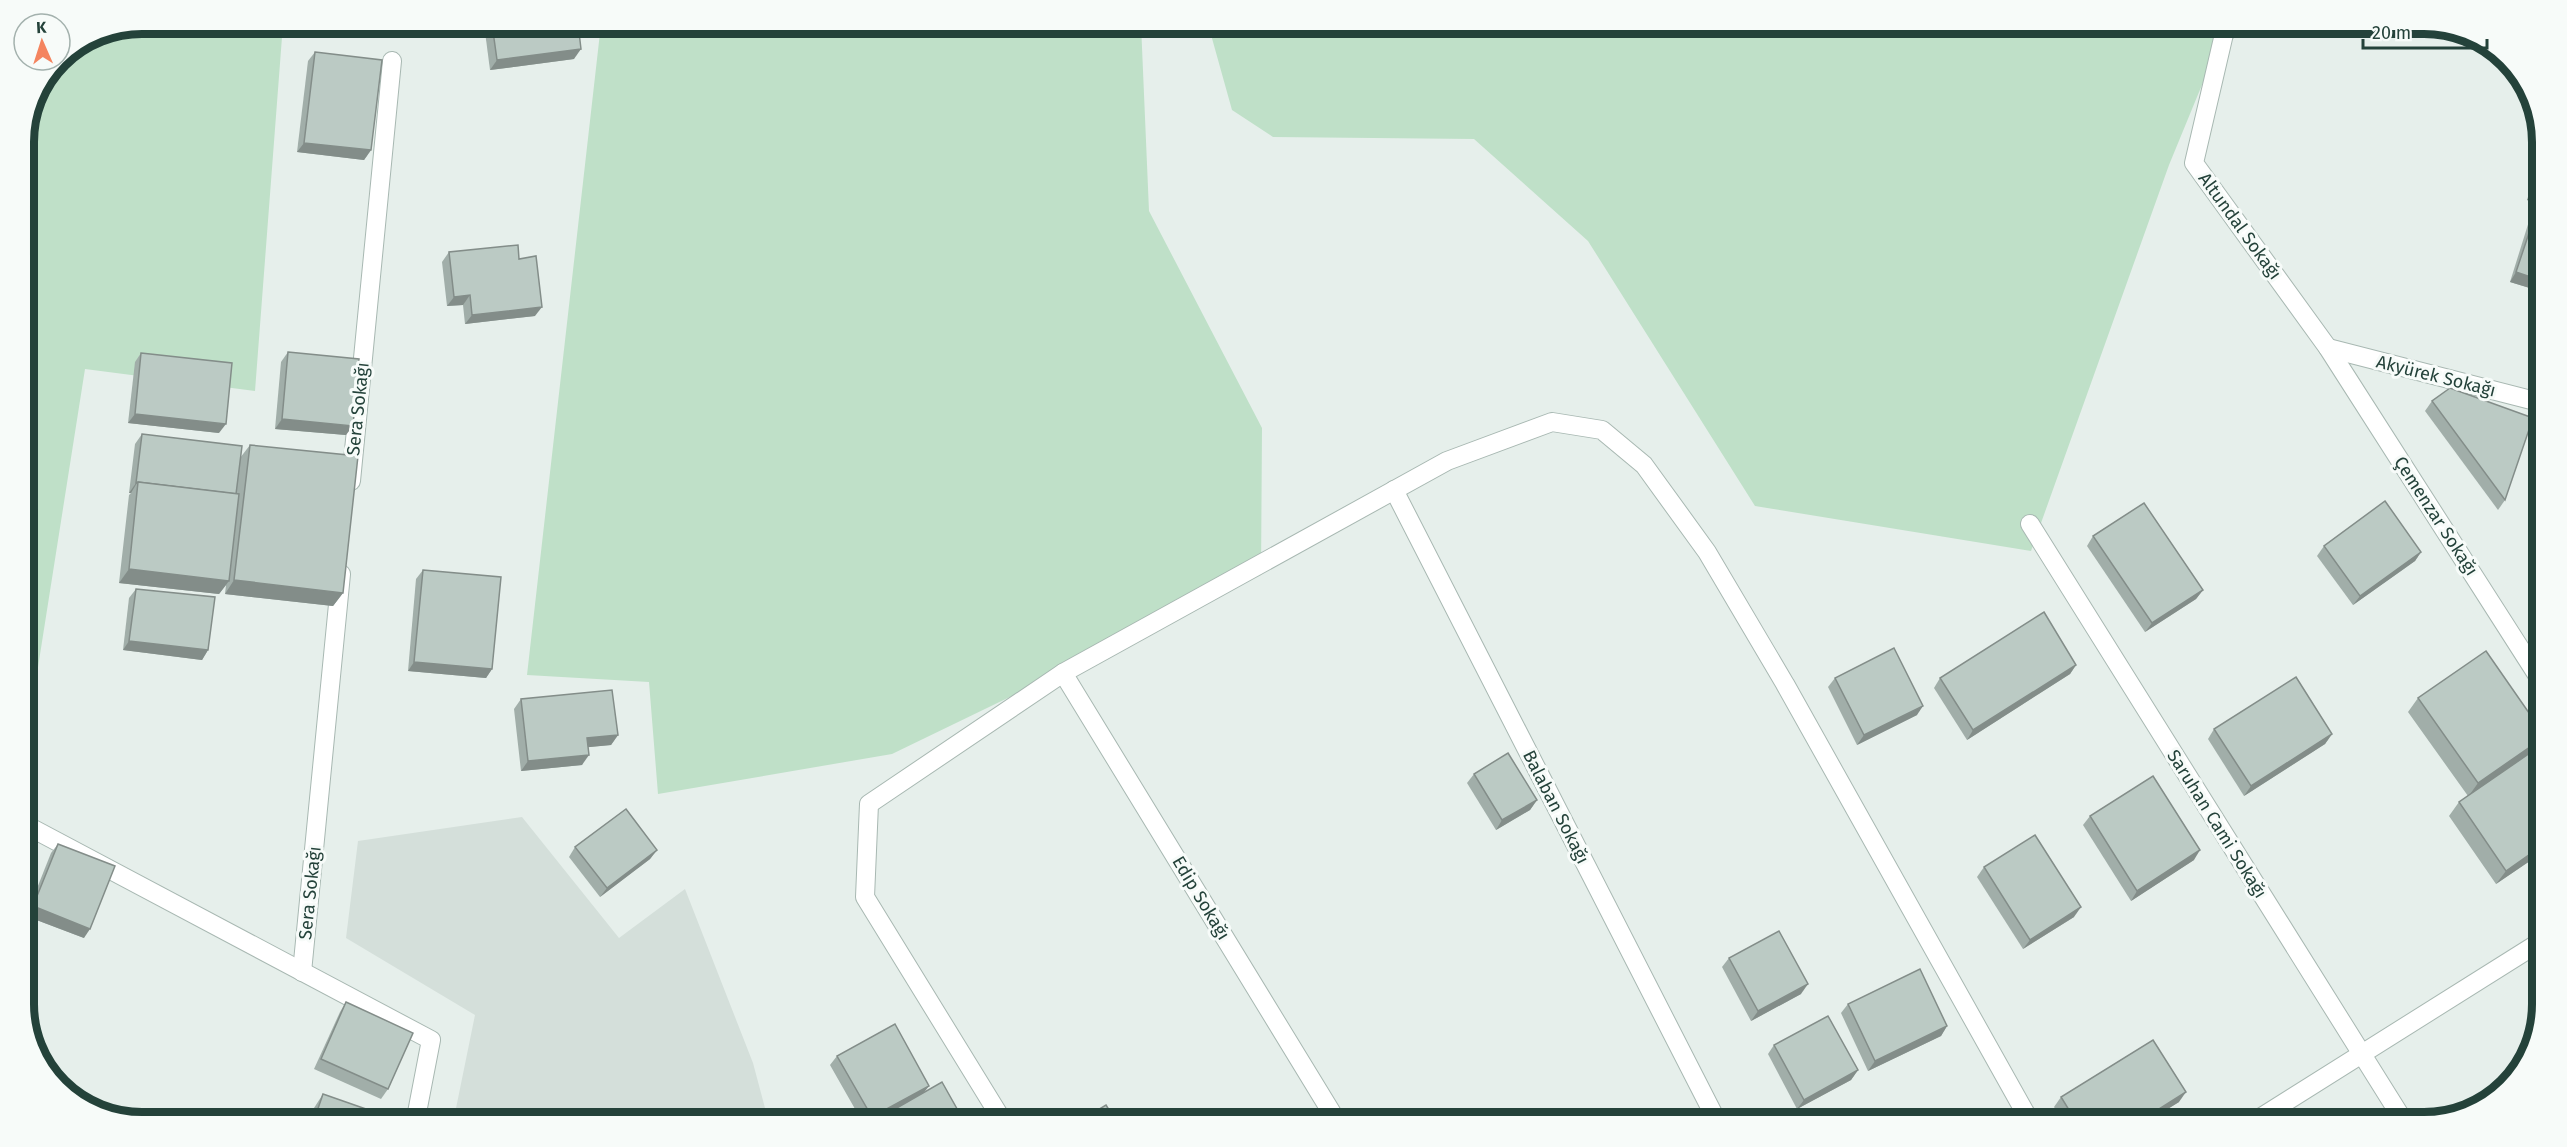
<svg xmlns="http://www.w3.org/2000/svg" width="2567" height="1147" viewBox="0 0 2567 1147" font-family="'Fira Sans',sans-serif">
<style>
.built{fill:#d4dfda}
.green{fill:#bfe0c8}
.lines{fill:none;stroke-linecap:round;stroke-linejoin:round}
.minor-casing{stroke:#a8b8b2;stroke-width:20}
.tertiary-casing{stroke:#a8b8b2;stroke-width:20}
.minor{stroke:#fff;stroke-width:18}
.tertiary{stroke:#fff;stroke-width:18}
.wall{fill:#a1aea9}
.shaded-wall{fill:#838d89}
.building{fill:#bbcac4;stroke:#838d89;stroke-width:1.5}
.labels{text-anchor:middle;dominant-baseline:central;stroke-width:6;stroke-linejoin:round;paint-order:stroke}
.street-label{font-size:18px;fill:#24423a;stroke:#f7fbf9}
.rim{fill:none;stroke:#24423a;stroke-width:8}
</style>
<rect width="100%" height="100%" fill="#e6efeb"/>
<path class="built" d="M522 817 619 938 685 889 753 1063 769 1123H453L475 1015 346 938 358 841Z"/>
<g class="green">
<path d="M142 24H283L255 391 85 369 24 756V135L36 90 60 58 97 33Z"/>
<path d="M601 24H1141L1149 211 1262 428 1261 575 892 754 658 794 649 682 527 675Z"/>
<path d="M1208 24H2227L2169 165 2031 551 1755 506 1588 241 1474 139 1273 137 1232 110Z"/>
</g>
<g class="lines">
<defs>
<g id="minor">
<path d="M2233 24 2224 34 2194 163 2328 348 2543 684"/>
<path d="M2328 348 2543 403"/>
<path d="M351 481 392 61"/>
<path d="M1394 490 1718 1123"/>
<path d="M2030 524 2405 1123"/>
<path d="M1063 673 1338 1123"/>
<path d="M302 972 341 574"/>
<path d="M1004 1123 865 897 869 804 1063 673 1447 461 1552 422 1602 430 1644 465 1707 552 1785 684 2031 1123"/>
<path d="M2252 1123 2543 940"/>
</g>
<path id="tertiary" d="M24 824 431 1040 415 1123"/>
</defs>
<use href="#minor" class="minor-casing"/>
<use href="#tertiary" class="tertiary-casing"/>
<use href="#minor" class="minor"/>
<use href="#tertiary" class="tertiary"/>
</g>
<g class="wall">
<path d="M484 24H578L574 59 490 70Z"/>
<path d="M315 52 371 150 364 160 297 152 308 61Z"/>
<path d="M2543 148V205L2527 200Z"/>
<path d="M2537 209 2543 292 2510 282 2530 218Z"/>
<path d="M449 252 519 259 535 316 465 324 463 305 447 306 442 262Z"/>
<path d="M288 352 346 435 275 429 281 362Z"/>
<path d="M141 353 219 433 128 423 135 362Z"/>
<path d="M2432 401 2505 500 2498 510 2425 411Z"/>
<path d="M142 434 240 458 250 445 343 593 333 606 225 594 226 585 219 594 119 583 129 495 131 493H129L135 444Z"/>
<path d="M2093 536 2203 590 2196 599 2145 632 2087 546Z"/>
<path d="M2324 546 2421 552 2415 561 2353 605 2317 556Z"/>
<path d="M423 570 492 669 486 678 408 671 416 579Z"/>
<path d="M136 589 208 650 202 660 123 650 129 598Z"/>
<path d="M2076 665 2070 674 1967 740 1934 688 1940 678Z"/>
<path d="M1835 678 1917 715 1857 745 1828 687Z"/>
<path d="M2418 698 2543 733V740L2537 749 2543 744V852L2496 884 2449 816 2459 802 2468 796 2408 712Z"/>
<path d="M521 699 618 735 611 745 588 747 582 765 521 771 514 709Z"/>
<path d="M2214 729 2332 734 2325 744 2244 796 2208 739Z"/>
<path d="M1474 774 1537 800 1530 810 1496 830 1467 783Z"/>
<path d="M2090 816 2194 860 2131 901 2083 825Z"/>
<path d="M58 844 84 938 26 916 51 853Z"/>
<path d="M575 847 657 850 650 859 600 897 569 857Z"/>
<path d="M1984 867 2074 917 2023 949 1977 877Z"/>
<path d="M1729 958 1801 994 1751 1021 1722 967Z"/>
<path d="M346 1002 388 1089 381 1099 314 1069 340 1012Z"/>
<path d="M1848 1004 1947 1026 1941 1036 1868 1071 1841 1013Z"/>
<path d="M1774 1045 1858 1070 1851 1080 1797 1109 1768 1054Z"/>
<path d="M837 1056 924 1092 965 1123H873V1122L863 1123 830 1065Z"/>
<path d="M323 1094 406 1123H308L314 1108Z"/>
<path d="M2061 1097 2179 1102 2145 1123H2065L2054 1107Z"/>
</g>
<g class="shaded-wall">
<path d="M581 49 574 59 490 70 497 60Z"/>
<path d="M304 143 371 150 364 160 297 152Z"/>
<path d="M2534 190 2543 193V205L2527 200Z"/>
<path d="M2516 272 2543 281V292L2510 282Z"/>
<path d="M470 295 463 305 447 306 454 297Z"/>
<path d="M542 307 535 316 465 324 472 315Z"/>
<path d="M135 414 226 424 219 433 128 423Z"/>
<path d="M282 419 353 426 346 435 275 429Z"/>
<path d="M136 483H137L131 493H129Z"/>
<path d="M2421 552 2415 561 2353 605 2360 596Z"/>
<path d="M129 569 229 581 219 594 119 583Z"/>
<path d="M234 580 343 593 333 606 225 594Z"/>
<path d="M2203 590 2196 599 2145 632 2152 623Z"/>
<path d="M129 641 208 650 202 660 123 650Z"/>
<path d="M414 662 492 669 486 678 408 671Z"/>
<path d="M2076 665 2070 674 1967 740 1973 730Z"/>
<path d="M1923 706 1917 715 1857 745 1864 735Z"/>
<path d="M2332 734 2325 744 2244 796 2251 786Z"/>
<path d="M618 735 611 745 580 748 587 738Z"/>
<path d="M2543 738V740L2536 750 2468 797 2478 783Z"/>
<path d="M589 755 582 765 521 771 528 761Z"/>
<path d="M1537 800 1530 810 1496 830 1502 820Z"/>
<path d="M2543 845V852L2496 884 2506 871Z"/>
<path d="M657 850 650 859 600 897 607 888Z"/>
<path d="M2200 850 2194 860 2131 901 2137 891Z"/>
<path d="M33 906 90 929 84 938 26 916Z"/>
<path d="M2081 907 2074 917 2023 949 2030 940Z"/>
<path d="M1808 984 1801 994 1751 1021 1758 1011Z"/>
<path d="M1947 1026 1941 1036 1868 1071 1875 1061Z"/>
<path d="M1858 1070 1851 1080 1797 1109 1804 1100Z"/>
<path d="M929 1086 922 1095 872 1123H868L872 1117Z"/>
<path d="M2186 1092 2179 1102 2145 1123H2137Z"/>
</g>
<g class="building">
<path d="M492 24H578L581 49 497 60Z"/>
<path d="M315 52 382 60 371 150 304 143Z"/>
<path d="M2543 160V193L2534 190Z"/>
<path d="M2537 209 2543 211V281L2516 272Z"/>
<path d="M518 245 519 259 536 256 542 307 472 315 470 295 454 297 449 252Z"/>
<path d="M288 352 359 359 353 426 282 419Z"/>
<path d="M141 353 232 363 226 424 135 414Z"/>
<path d="M2450 388 2533 418 2505 500 2432 401Z"/>
<path d="M142 434 242 446 236 494 138 482 137 483H136Z"/>
<path d="M250 445 358 456 343 593 234 580Z"/>
<path d="M138 482 239 494 229 581 129 569Z"/>
<path d="M2385 501 2421 552 2360 596 2324 546Z"/>
<path d="M2144 503 2203 590 2152 623 2093 536Z"/>
<path d="M423 570 501 577 492 669 414 662Z"/>
<path d="M136 589 215 597 208 650 129 641Z"/>
<path d="M2044 612 2076 665 1973 730 1940 678Z"/>
<path d="M1894 648 1923 706 1864 735 1835 678Z"/>
<path d="M2486 651 2543 733V738L2478 783 2418 698Z"/>
<path d="M2296 677 2332 734 2251 786 2214 729Z"/>
<path d="M612 690 618 735 587 738 589 755 528 761 521 699Z"/>
<path d="M2543 744V845L2506 871 2459 802Z"/>
<path d="M1508 753 1537 800 1502 820 1474 774Z"/>
<path d="M2153 776 2200 850 2137 891 2090 816Z"/>
<path d="M626 809 657 850 607 888 575 847Z"/>
<path d="M2035 835 2081 907 2030 940 1984 867Z"/>
<path d="M58 844 115 866 90 929 33 906Z"/>
<path d="M1779 931 1808 984 1758 1011 1729 958Z"/>
<path d="M1920 969 1947 1026 1875 1061 1848 1004Z"/>
<path d="M346 1002 413 1033 388 1089 321 1059Z"/>
<path d="M1828 1016 1858 1070 1804 1100 1774 1045Z"/>
<path d="M895 1024 929 1086 872 1117 837 1056Z"/>
<path d="M2153 1040 2186 1092 2137 1123H2077L2061 1097Z"/>
<path d="M942 1082 965 1123H875L874 1121Z"/>
<path d="M323 1094 406 1123H313Z"/>
<path d="M1106 1105 1117 1123H1076Z"/>
</g>
<g class="labels">
<g class="street-label">
<text transform="translate(2240 226) rotate(54)">Altundal Sokağı</text>
<text transform="translate(2436 376) rotate(14)">Akyürek Sokağı</text>
<text transform="translate(358 409) rotate(-84)">Sera Sokağı</text>
<text transform="translate(2436 516) rotate(57)">Çemenzar Sokağı</text>
<text transform="translate(1556 807) rotate(63)">Balaban Sokağı</text>
<text transform="translate(2217 824) rotate(58)">Saruhan Cami Sokağı</text>
<text transform="translate(310 893) rotate(-84)">Sera Sokağı</text>
<text transform="translate(1201 898) rotate(59)">Edip Sokağı</text>
</g>
</g>
<path d="M0 0H2567V1147H0ZM142 34H2424A108 108 0 0 1 2532 142V1004A108 108 0 0 1 2424 1112H142A108 108 0 0 1 34 1004V142A108 108 0 0 1 142 34Z" fill="#f7fbf9" fill-rule="evenodd"/>
<path class="rim" d="M142 34H2424A108 108 0 0 1 2532 142V1004A108 108 0 0 1 2424 1112H142A108 108 0 0 1 34 1004V142A108 108 0 0 1 142 34Z"/>
<g transform="translate(42 42) rotate(357)"><circle r="28" fill="#f7fbf9" stroke="#a3b1ad" stroke-width="1.5"/>
<path d="M0-4.5L10 22L0 15L-10 22Z" fill="#f4845f"/>
<text y="-9" font-size="16" font-weight="bold" text-anchor="middle" fill="#24423a">K</text>
</g>
<path d="M2363 39v9h124v-9" fill="none" stroke="#24423a" stroke-width="3"/>
<text x="2372" y="39" font-size="18" fill="#24423a" stroke="#f7fbf9" stroke-width="4.5" paint-order="stroke">20 m</text>
</svg>
